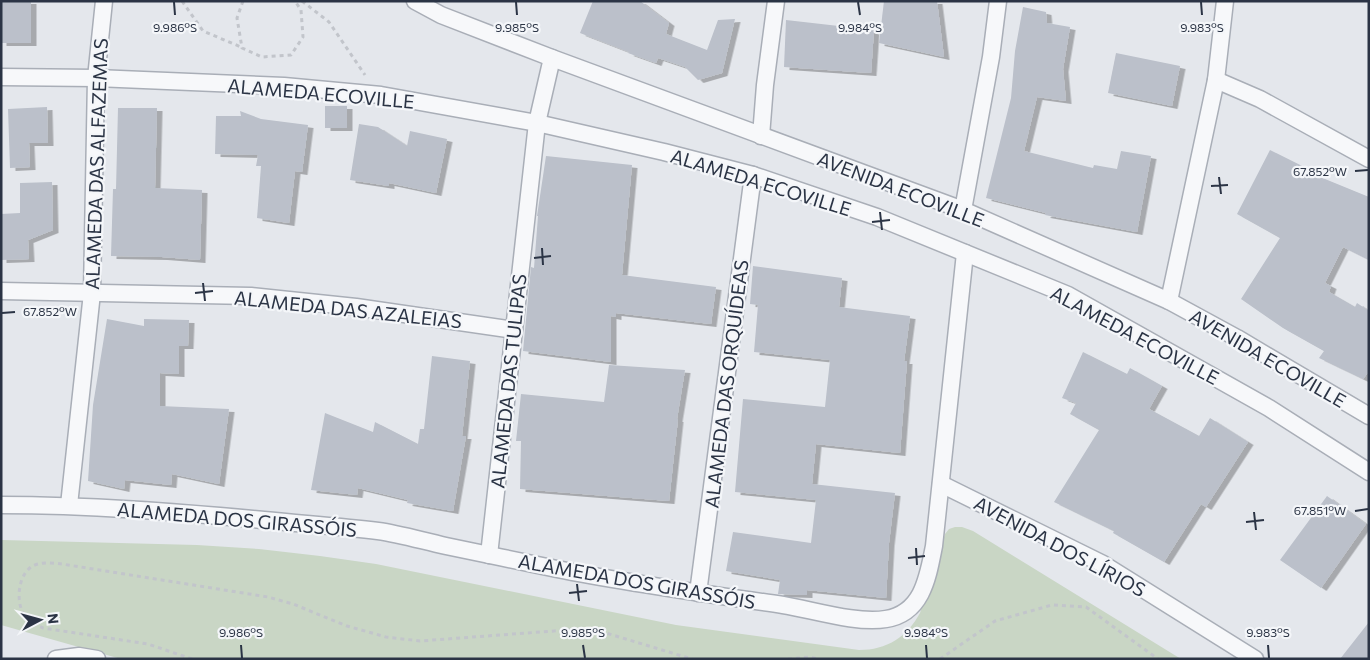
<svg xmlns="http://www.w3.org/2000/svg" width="1370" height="660" viewBox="0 0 1370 660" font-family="Commissioner,sans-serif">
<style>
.green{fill:#c9d6c5}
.building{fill:#bbc0ca;filter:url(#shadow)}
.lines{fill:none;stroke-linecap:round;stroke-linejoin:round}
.street-casing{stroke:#a9aeb7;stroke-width:19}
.path{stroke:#c2c5cb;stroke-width:3;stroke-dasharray:4 4;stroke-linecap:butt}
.street{stroke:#f7f8fa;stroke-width:16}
.ticks{fill:none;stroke:#2b3445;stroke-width:2}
.labels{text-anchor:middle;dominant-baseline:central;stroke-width:4.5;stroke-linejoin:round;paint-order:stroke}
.street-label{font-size:19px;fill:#2b3445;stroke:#f4f6f9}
.ticks-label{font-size:12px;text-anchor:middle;fill:#2b3445;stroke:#f4f6f9;stroke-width:4.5;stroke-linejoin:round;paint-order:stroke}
</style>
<defs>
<filter id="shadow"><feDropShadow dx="5.5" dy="3" stdDeviation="0" flood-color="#0004"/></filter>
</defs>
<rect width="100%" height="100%" fill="#e4e7ec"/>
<path class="green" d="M955 527H962L973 531 1181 659H121L1 625 2 540 197 545 259 549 320 556 376 564 676 625 859 650C887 650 907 637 920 613L945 534 949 529Z"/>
<g class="building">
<rect x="1" y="1" width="30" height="42"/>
<path d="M593 1H640L669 23 666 34 707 50 718 20 735 19 722 73 698 80 685 67 658 58 656 63 628 53 629 52 580 33Z"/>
<path d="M884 1H937L944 57 879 43Z"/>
<path d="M1023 7 1046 12 1047 23 1070 27 1063 69 1066 101 1037 97 1024 151 1093 168 1094 165 1117 169 1121 151 1151 156 1137 232 1045 215 1046 213 986 198 1011 98 1015 51Z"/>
<path d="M786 20 874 30 871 73 784 67Z"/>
<path d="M1116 53 1180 66 1172 106 1108 93Z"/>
<rect x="325" y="106" width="22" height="22"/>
<path d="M47 107 48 143H29L30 167 10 168 8 109Z"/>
<path d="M118 108H157L155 188 202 190 200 260 162 257 111 256 113 189H116Z"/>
<path d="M240 111 261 119 308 125 302 172 295 171 289 223 257 218 261 166H256L258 155 215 154 216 116H241Z"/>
<path d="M359 124 378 127 407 146 410 131 447 139 436 193 389 183V186L350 180Z"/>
<path d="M1270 150 1304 167 1303 170 1369 197V260L1343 247 1325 283 1331 286 1329 292 1355 307 1357 303 1369 311V371L1363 379 1319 358 1324 351 1283 328 1241 299 1280 238 1237 214Z"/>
<path d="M546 156 632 165 622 275 716 287 711 324 616 313V317L611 316V362L523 351 531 267 534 268 538 216H537Z"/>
<path d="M52 182 53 230 28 240 29 259 1 260V214L20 213V183Z"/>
<path d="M753 266 842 278 839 307 910 316 904 361H907L900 453 816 444 812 484 895 493 889 543 886 598 807 590V595L778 594 780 580 726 571 733 532 811 543 816 500 735 492 743 399 825 407 830 360 754 352 758 305 750 304Z"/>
<path d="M107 319 144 326V319L189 320 188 346H179V374L160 373V406L229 409 219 484 172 474 171 485 125 480 124 489 88 481 93 405Z"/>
<path d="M1083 352 1127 374 1130 368 1162 386 1149 409 1199 436 1210 418 1248 442 1206 507 1201 504 1164 562 1113 533 1114 531 1054 502 1099 430 1070 414 1076 403 1062 398Z"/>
<path d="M432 356 470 361 462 436H466L453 511 407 503 408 500 358 488 357 495 311 490 325 413 373 432 375 422 418 444 420 429H424Z"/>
<path d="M609 365 685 370 677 419H678L669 501 520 489 521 441H516L521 394 604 402Z"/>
<path d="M1327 496 1366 524 1321 588 1280 560Z"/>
<path d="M1369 622V659H1340Z"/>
</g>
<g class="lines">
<defs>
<g id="street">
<path d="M415 1 441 15 552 58 963 210 1169 301 1237 338 1369 416"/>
<path d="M1 77 96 78 284 86 381 95 537 123 664 152 753 175 877 217 1068 295 1269 408 1369 472"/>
<path d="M1216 80 1260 99 1369 159"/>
<path d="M761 136 765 85 776 1"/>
<path d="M963 210 991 57 998 1"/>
<path d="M1 291 251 296 356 307 514 330"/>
<path d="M1169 301 1216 80 1225 1"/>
<path d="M941 484 1103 564 1255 659"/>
<path d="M1 505C89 505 176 512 264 520 302 524 340 526 378 531 400 534 423 541 446 546 483 554 520 561 557 569 632 584 708 594 783 605 813 610 857 624 886 619 923 613 928 576 934 546L965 253"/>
<path d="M69 505 92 293 96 78 104 1"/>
<path d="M489 555 537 123 552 58"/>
<path d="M698 593 753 175"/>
<path d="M56 659 79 656 97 659"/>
</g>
</defs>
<use href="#street" class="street-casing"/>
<g class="path">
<path d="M182 1 203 31 241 47"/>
<path d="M243 1 237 18 242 48 262 57 291 55 303 37 301 10 295 1"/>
<path d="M302 1 329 22 365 75"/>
<path d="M192 659 148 644 43 628C39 626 33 624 29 621 15 609 16 578 31 567 40 561 53 563 62 564L268 597 293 604 347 626 386 637 420 641 567 630 606 633 692 659"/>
<path d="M788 659 810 657 818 659"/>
<path d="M940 659 995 621 1052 605 1086 607 1158 659"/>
</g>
<use href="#street" class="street"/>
</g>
<path class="ticks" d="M174 2 175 15M516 2 517 15M858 2 860 15M1201 2 1202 15M1355 171 1368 170M1219 177 1221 194M1211 186 1228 185M880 212 882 230M872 222 890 220M542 248 543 265M534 258 551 256M203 283 205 301M195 293 213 291M2 313 15 312M1355 511 1368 509M1254 512 1256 530M1246 522 1264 520M916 548 917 565M908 558 925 556M577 584 579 601M569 593 587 591M241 645 242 658M583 645 585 658M926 645 927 658M1268 645 1269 658"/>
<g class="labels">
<g class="street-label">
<text transform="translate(321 93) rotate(5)">ALAMEDA ECOVILLE</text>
<text transform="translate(96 164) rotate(-88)">ALAMEDA DAS ALFAZEMAS</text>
<text transform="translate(761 182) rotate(17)">ALAMEDA ECOVILLE</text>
<text transform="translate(901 189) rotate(21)">AVENIDA ECOVILLE</text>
<text transform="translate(348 309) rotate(6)">ALAMEDA DAS AZALEIAS</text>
<text transform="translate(1135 335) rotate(28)">ALAMEDA ECOVILLE</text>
<text transform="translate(1268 358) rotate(30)">AVENIDA ECOVILLE</text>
<text transform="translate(508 381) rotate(-84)">ALAMEDA DAS TULIPAS</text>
<text transform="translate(726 384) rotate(-83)">ALAMEDA DAS ORQUÍDEAS</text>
<text transform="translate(237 519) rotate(5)">ALAMEDA DOS GIRASSÓIS</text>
<text transform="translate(1060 546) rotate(28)">AVENIDA DOS LÍRIOS</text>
<text transform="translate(637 581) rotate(10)">ALAMEDA DOS GIRASSÓIS</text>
</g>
</g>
<g class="ticks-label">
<text x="175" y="32">9.986°S</text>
<text x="517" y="32">9.985°S</text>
<text x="860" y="32">9.984°S</text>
<text x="1202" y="32">9.983°S</text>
<text x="1320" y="176">67.852°W</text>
<text x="50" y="316">67.852°W</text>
<text x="1320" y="515">67.851°W</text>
<text x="241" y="637">9.986°S</text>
<text x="583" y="637">9.985°S</text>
<text x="926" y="637">9.984°S</text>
<text x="1268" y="637">9.983°S</text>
</g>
<rect width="1370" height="660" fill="none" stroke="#2b3445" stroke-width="5"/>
<g transform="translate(40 620) rotate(84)" stroke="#f4f6f9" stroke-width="4" paint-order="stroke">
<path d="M0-4L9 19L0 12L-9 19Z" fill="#2b3445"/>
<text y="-8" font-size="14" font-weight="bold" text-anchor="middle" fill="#2b3445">N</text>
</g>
</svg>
